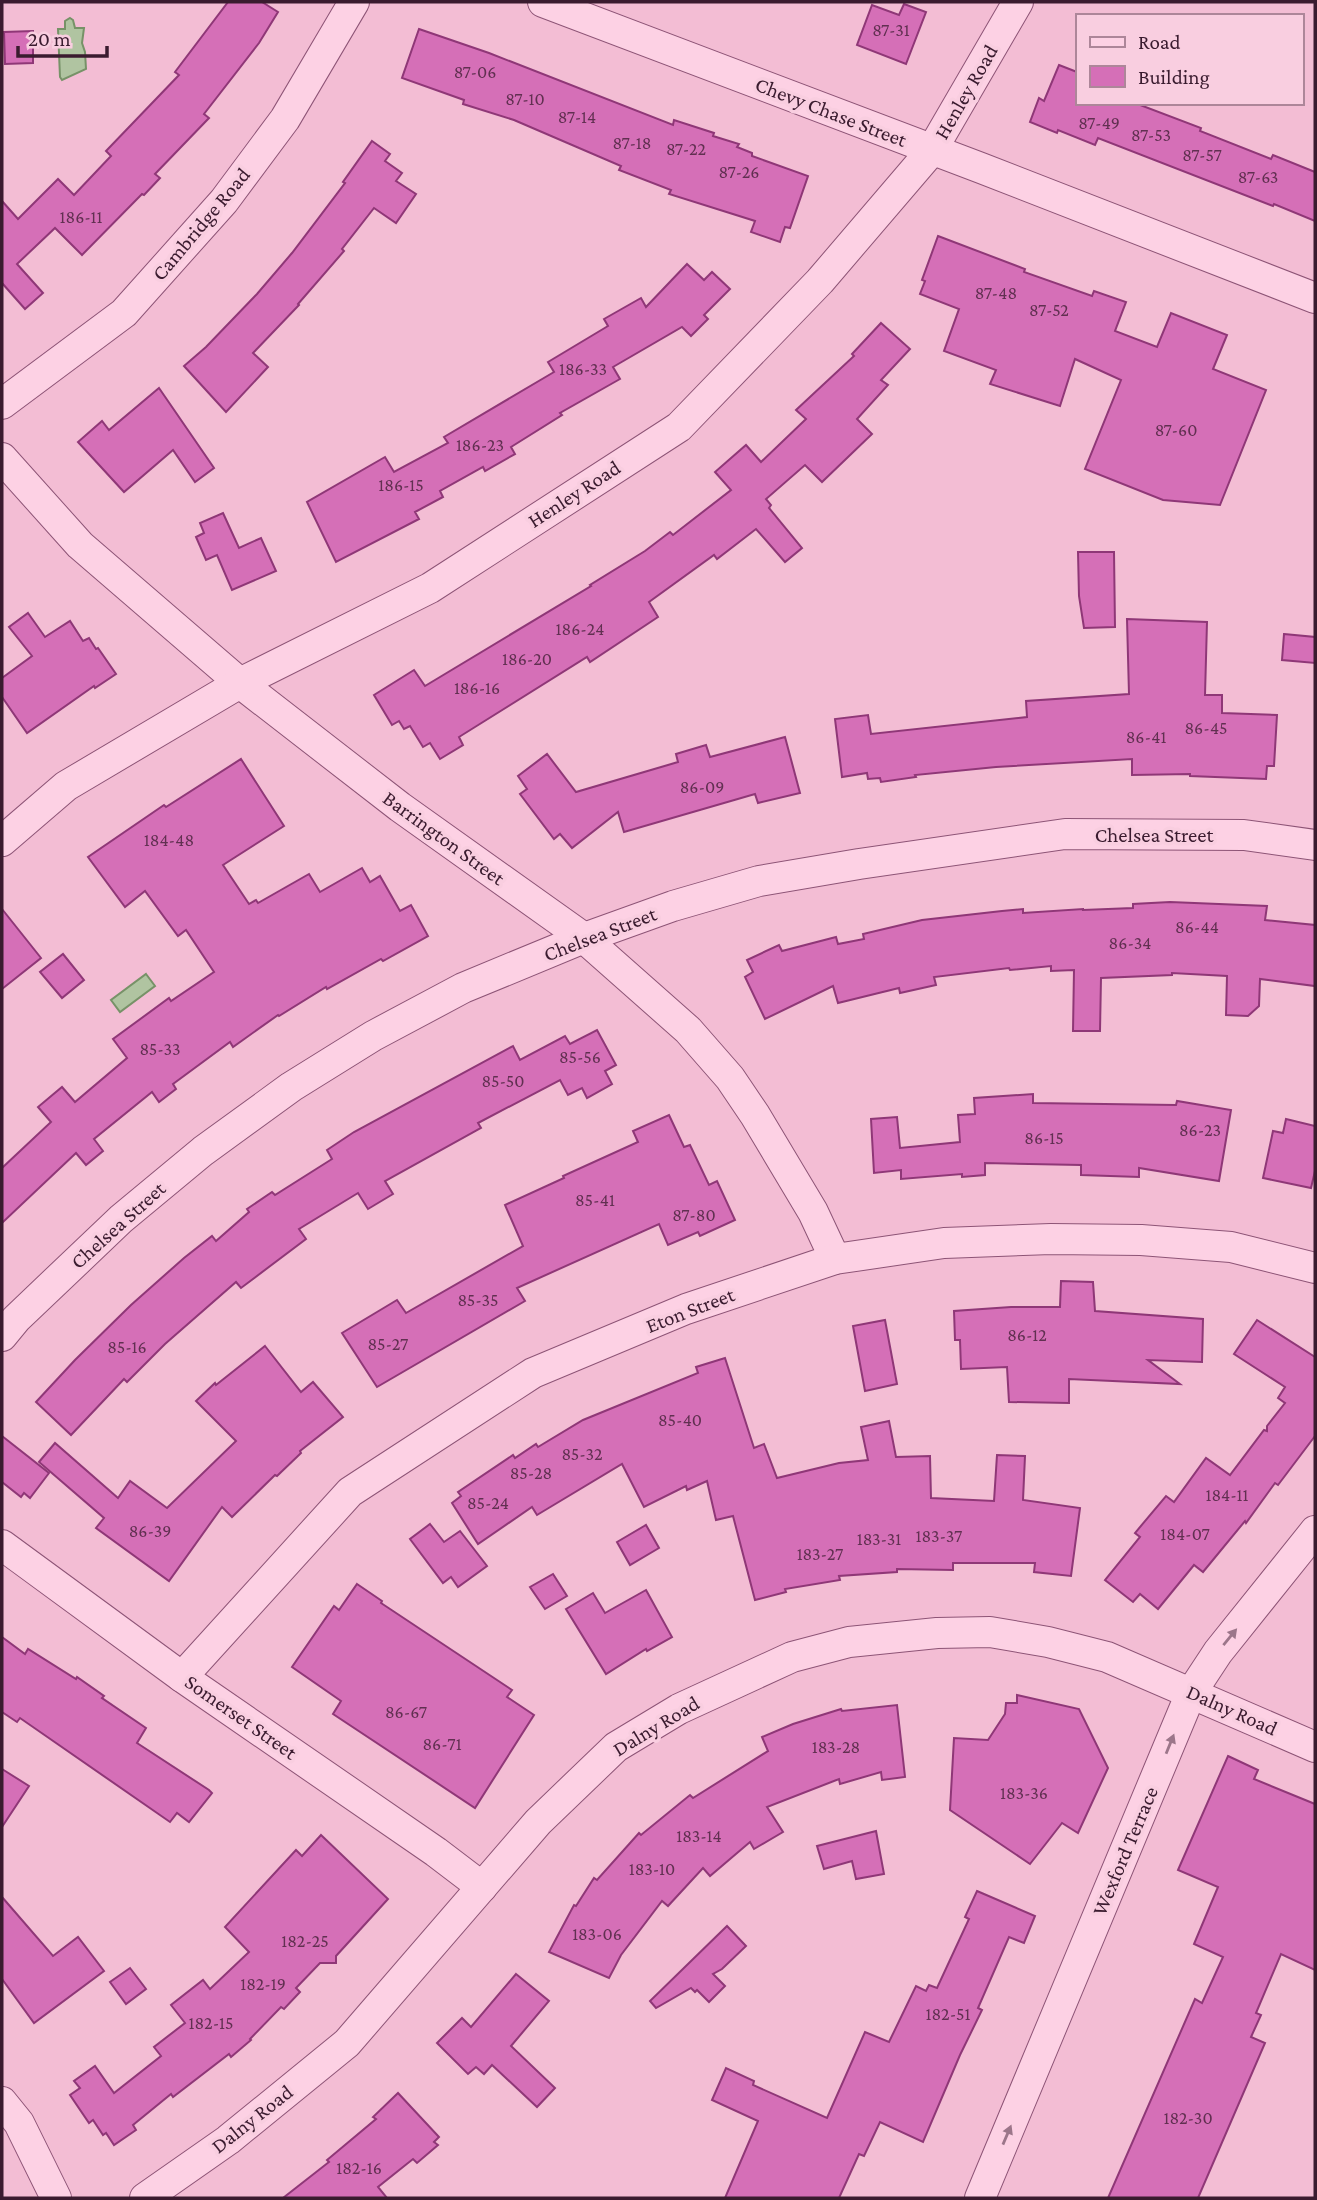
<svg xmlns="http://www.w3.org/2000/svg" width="1317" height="2200" viewBox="0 0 1317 2200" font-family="'Crimson Pro',serif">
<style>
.water{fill:#b0c4a1;stroke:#779268;stroke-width:2}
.building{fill:#d56fb7;stroke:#8f3777;stroke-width:2}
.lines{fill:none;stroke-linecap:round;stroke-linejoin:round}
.street-casing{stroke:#8d5476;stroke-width:32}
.street{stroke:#fdd1e4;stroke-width:30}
.oneway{fill:#9c768a}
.labels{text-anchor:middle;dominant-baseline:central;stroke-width:7;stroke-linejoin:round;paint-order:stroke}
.number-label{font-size:18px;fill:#613051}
.street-label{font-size:21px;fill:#3a1b2f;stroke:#f9cee0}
</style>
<rect width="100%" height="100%" fill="#f3bdd4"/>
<g class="water">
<path d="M70 18 73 20 75 28H84L82 43 85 52 86 69 62 80 60 77 58 29H65V21Z"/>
<path d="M146 974 155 986 120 1012 111 1000Z"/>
</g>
<g class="building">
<path d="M228 2H262L278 12 259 43 204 114 209 118 155 174 160 178 144 195 142 194 82 255 55 228 17 264 43 293 25 309 2 283V201L18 219 58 179 74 195 111 156 106 151 179 75 175 72Z"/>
<path d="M904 4 926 12 906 64 857 45 872 5 899 15Z"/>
<path d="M419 29 489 53 673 125 674 120 714 133 713 136 739 144 737 147 752 153V156L808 176 790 228 785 227 780 242 751 232 755 221 669 194 671 190 619 170 621 166 514 120 463 104 464 100 402 78Z"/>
<path d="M33 31V63L5 64 4 32Z"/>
<path d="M1059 65 1077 72V103H1135L1201 128 1200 131 1271 159 1273 155 1315 172V221L1274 204 1273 206 1098 138 1095 145 1058 130 1057 133 1030 122 1039 98 1044 101Z"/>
<path d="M372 141 390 154 385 161 402 173 396 181 416 194 396 223 374 208 342 249 344 251 298 304 299 305 253 353 268 367 226 412 184 366 206 347 257 294 292 253 345 183 343 182Z"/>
<path d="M938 236 1025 269 1024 272 1092 296 1094 291 1126 302 1115 331 1157 347 1171 313 1227 335 1213 369 1266 390 1220 505 1163 500 1085 469 1121 380 1075 359 1060 406 990 384 996 370 944 351 959 309 920 294 925 281 922 280Z"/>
<path d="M687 264 704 280 712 272 730 289 704 315 708 319 691 336 682 327 613 367 620 379 560 413 562 415 511 447 515 454 485 471 483 467 440 491 443 497 415 512 419 519 336 562 307 502 385 457 394 472 448 443 444 437 554 372 548 362 608 326 604 319 641 298 646 307Z"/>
<path d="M881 323 910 349 881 380 888 385 857 419 872 434 822 482 805 465 766 499 771 505 769 508 802 548 785 562 756 529 717 559 714 555 649 602 658 617 590 662 587 657 459 737 463 745 440 759 430 743 423 747 410 726 404 729 399 721 392 725 374 695 414 670 425 686 591 586 590 585 645 551 670 532 673 535 731 490 715 472 746 445 761 462 806 419 796 410 854 356 852 354Z"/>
<path d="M159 388 214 468 195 482 173 450 124 492 78 442 102 421 109 430Z"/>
<path d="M223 513 239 548 261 538 276 571 232 590 217 555 206 560 196 537 204 533 200 523Z"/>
<path d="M1078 552H1114L1115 627 1084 628 1079 596Z"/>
<path d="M28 613 45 637 70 621 83 641 89 638 96 649 98 648 116 674 95 688 94 686 27 733 2 697V678L32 656 9 627Z"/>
<path d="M1127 619 1207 622 1205 695H1222V713L1277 715 1274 766H1267L1266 779 1190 776V774L1132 775V759L996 767 915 775 916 777 881 782 880 778 868 779 867 773 842 777 835 719 868 715 871 734 1027 717 1026 701 1129 694Z"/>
<path d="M1284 634 1315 637V663L1282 660Z"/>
<path d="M785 737 800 793 758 803 755 794 624 832 618 812 572 848 560 834 554 839 520 794 527 789 518 776 547 754 576 792 678 762 676 754 706 745 710 757Z"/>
<path d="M241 759 284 826 223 865 249 904 256 900 258 903 309 874 320 892 362 868 370 882 380 876 400 911 411 905 428 936 383 961 381 959 327 989 326 987 279 1016 278 1015 233 1047 230 1042 173 1084 176 1089 159 1102 152 1092 94 1139 103 1151 86 1165 76 1153 2 1223V1168L51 1122 38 1107 62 1087 75 1102 127 1058 113 1039 169 998 171 1001 214 972 186 930 178 936 145 891 125 907 88 857 164 805 166 807Z"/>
<path d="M1170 902 1267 906 1265 920 1315 925V986L1260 979 1259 1006 1248 1016 1226 1015 1227 976 1172 973V975L1101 978 1100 1031H1073L1074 970 1051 971V966L1010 970 1009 968 934 977 936 985 900 993 899 988 838 1003 833 986 765 1019 745 977 753 972 747 960 779 945 782 951 836 937 838 944 864 939 863 934 922 920 1002 911 1023 909V913L1083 909V910L1133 908V904Z"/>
<path d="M2 909 41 958 2 989Z"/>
<path d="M63 954 84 980 62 998 40 972Z"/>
<path d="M597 1030 616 1065 605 1071 612 1084 587 1098 582 1088 568 1095 560 1080 478 1123 481 1128 385 1181 393 1194 368 1209 358 1193 299 1229 306 1239 241 1288 236 1282 165 1344 127 1382 124 1379 71 1435 36 1402 75 1360 131 1305 184 1258 212 1236 216 1241 249 1212 247 1209 272 1192 275 1195 332 1159 327 1150 354 1132 513 1046 520 1060 565 1036 570 1044Z"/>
<path d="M1033 1094V1103L1176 1105 1177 1101 1231 1110 1219 1181 1139 1168V1177L1081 1175V1165L985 1163V1175L962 1177V1174L901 1179V1170L874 1173 871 1119 897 1117 900 1148 960 1142 958 1115 975 1114 974 1098Z"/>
<path d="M669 1115 684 1147 690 1145 709 1185 717 1181 735 1220 700 1236 698 1232 668 1245 659 1224 517 1288 525 1301 377 1387 342 1333 397 1300 406 1313 523 1246 505 1205 564 1178 563 1176 638 1142 633 1131Z"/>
<path d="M1286 1119 1315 1126V1171L1311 1188 1263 1178 1273 1131 1283 1133Z"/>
<path d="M1061 1281 1093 1282 1095 1311 1203 1319 1202 1362 1148 1360 1180 1384 1069 1379V1403L1009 1402 1007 1367 961 1369 960 1340H955L954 1311 1011 1307H1060Z"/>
<path d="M885 1320 897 1384 865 1391 853 1326Z"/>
<path d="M1257 1320 1315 1357V1436L1278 1485 1275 1483 1246 1523 1245 1521 1203 1572 1194 1565 1158 1609 1140 1594 1133 1602 1105 1580 1140 1537 1135 1533 1166 1496 1174 1502 1206 1458 1230 1475 1264 1430 1267 1431V1426L1285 1403 1278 1398 1285 1387 1234 1354Z"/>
<path d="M265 1346 301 1392 313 1382 343 1417 300 1451 301 1453 277 1476 275 1475 232 1517 222 1507 169 1581 96 1528 104 1518 39 1462 55 1443 118 1498 130 1481 167 1508 236 1441 196 1401 215 1383 216 1385Z"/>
<path d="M725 1358 754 1448 764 1444 777 1478 839 1463 868 1460 861 1427 889 1421 896 1457 930 1456 931 1498 994 1501 997 1455 1025 1456 1023 1500 1080 1508 1071 1576 1034 1572 1035 1563H953V1570L897 1569V1572L839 1576 840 1580 785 1589 786 1592 755 1600 733 1516 716 1520 707 1481 687 1490 686 1486 644 1507 622 1464 537 1515 532 1507 478 1544 452 1503 461 1496 458 1492 513 1455 515 1458 536 1444 538 1447 583 1420 698 1373 696 1367Z"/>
<path d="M2 1436 49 1473 30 1498 24 1493 21 1497 2 1482Z"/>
<path d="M430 1524 444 1542 460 1531 487 1566 458 1587 451 1577 443 1583 410 1539Z"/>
<path d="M646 1525 659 1548 630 1565 617 1542Z"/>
<path d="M553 1574 567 1596 545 1609 530 1587Z"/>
<path d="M357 1584 382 1601 381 1603 512 1690 507 1697 534 1715 475 1808 333 1714 341 1701 292 1667 334 1606 339 1610Z"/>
<path d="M646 1590 672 1637 647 1651 646 1649 606 1674 566 1609 593 1593 605 1613Z"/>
<path d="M2 1637 25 1654 28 1649 76 1679 77 1677 104 1696 102 1698 146 1728 137 1743 209 1790 212 1793 189 1822 177 1813 170 1822 20 1718 17 1722 2 1712Z"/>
<path d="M1017 1695 1079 1709 1108 1768 1078 1833 1062 1823 1030 1864 950 1810 954 1738 988 1740 1005 1714 1006 1703H1017Z"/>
<path d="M897 1705 905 1777 882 1780 881 1772 840 1784 839 1779 767 1807 783 1832 754 1849 750 1842 710 1876 703 1868 668 1906 662 1901 621 1955 609 1978 549 1952 574 1905 576 1906 594 1878 597 1880 639 1833 641 1835 690 1795 693 1798 768 1751 762 1737 793 1724 841 1709 842 1711Z"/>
<path d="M1228 1756 1258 1770 1254 1779 1315 1804V1970L1281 1954 1256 2013 1261 2015 1251 2037 1265 2043 1198 2198H1108L1195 1999 1202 2003 1223 1957 1194 1944 1218 1887 1178 1870Z"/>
<path d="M2 1769 29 1786 2 1827Z"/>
<path d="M876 1831 884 1874 856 1879 852 1861 824 1869 817 1846Z"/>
<path d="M321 1835 388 1899 336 1956V1963H320L296 1988 300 1992 284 2009 281 2007 250 2039 251 2040 231 2057 229 2054 173 2097 171 2094 133 2125 136 2130 114 2145 106 2133 103 2135 93 2120 89 2123 70 2095 80 2088 74 2081 95 2066 114 2093 161 2056 154 2047 185 2023 171 2005 203 1980 210 1989 249 1952 225 1927 296 1850 302 1856Z"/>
<path d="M977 1891 1035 1916 1024 1943 1009 1937 978 2008 982 2010 960 2055 923 2142 880 2122 864 2156 859 2154 839 2198H725L758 2121 712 2100 726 2068 754 2081 753 2085 827 2118 865 2032 889 2042 916 1986 926 1991 929 1985 937 1988 969 1919 965 1917Z"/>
<path d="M2 1897 53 1956 78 1937 104 1971 34 2023 2 1979Z"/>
<path d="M727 1926 746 1946 722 1969 713 1974 725 1986 709 2002 697 1990 695 1992 691 1988 656 2008 650 2001Z"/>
<path d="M130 1968 146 1989 126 2004 110 1982Z"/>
<path d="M516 1974 549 2001 511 2046 555 2088 537 2107 492 2065 484 2074 476 2067 468 2074 437 2043 462 2018 471 2027Z"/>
<path d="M398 2093 439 2137 434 2142 438 2145 417 2163 413 2159 378 2187 387 2198H283L329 2162 327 2160 376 2119 373 2117Z"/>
</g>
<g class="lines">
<defs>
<g id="street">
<path d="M543 2 981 168 1315 298"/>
<path d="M2 404 124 313 224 201 285 119 354 2"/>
<path d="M2 458 80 545 240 683 400 807 584 938 688 1030 730 1078 755 1115 813 1212 835 1259"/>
<path d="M2 841 66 786 240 683 430 588 679 427 820 281 932 150 1018 2"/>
<path d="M2 1336 16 1319 121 1219 203 1151 291 1087 373 1036 463 988 584 938 673 906 759 881 859 864 1065 834 1244 835 1315 845"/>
<path d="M2 1545 182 1677 436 1852 482 1887"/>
<path d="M182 1677 350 1492 533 1373 686 1309 835 1259 944 1243 1051 1239 1141 1240 1231 1247 1315 1268"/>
<path d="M2 2102 19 2123 56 2198"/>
<path d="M145 2198 228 2140 347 2043 538 1822 616 1747 679 1709 792 1657 849 1642 937 1633 990 1632 1048 1642 1107 1657 1315 1747"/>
<path d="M980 2198 1191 1693 1218 1652 1315 1531"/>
</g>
</defs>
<use href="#street" class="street-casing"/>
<use href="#street" class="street"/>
</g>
<defs><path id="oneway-solid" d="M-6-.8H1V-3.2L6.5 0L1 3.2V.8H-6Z" transform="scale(1.75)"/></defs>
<g class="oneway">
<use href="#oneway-solid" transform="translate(1230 1637) rotate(-51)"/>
<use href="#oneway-solid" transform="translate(1170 1744) rotate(-68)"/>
<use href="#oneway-solid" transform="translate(1007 2135) rotate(-67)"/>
</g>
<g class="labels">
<g class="number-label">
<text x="891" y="30">87-31</text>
<text x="475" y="72">87-06</text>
<text x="525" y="99">87-10</text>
<text x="577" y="117">87-14</text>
<text x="1099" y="123">87-49</text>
<text x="1151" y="135">87-53</text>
<text x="632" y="143">87-18</text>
<text x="686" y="149">87-22</text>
<text x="1202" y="155">87-57</text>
<text x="739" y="172">87-26</text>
<text x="1258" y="177">87-63</text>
<text x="81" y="217">186-11</text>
<text x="996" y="293">87-48</text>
<text x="1049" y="310">87-52</text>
<text x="583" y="369">186-33</text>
<text x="1176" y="430">87-60</text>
<text x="480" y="445">186-23</text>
<text x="401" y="485">186-15</text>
<text x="580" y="629">186-24</text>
<text x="527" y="659">186-20</text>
<text x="477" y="688">186-16</text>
<text x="1206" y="728">86-45</text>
<text x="1146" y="737">86-41</text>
<text x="702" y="787">86-09</text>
<text x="169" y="840">184-48</text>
<text x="1197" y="927">86-44</text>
<text x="1130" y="943">86-34</text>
<text x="160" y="1049">85-33</text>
<text x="580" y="1057">85-56</text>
<text x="503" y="1081">85-50</text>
<text x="1200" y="1130">86-23</text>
<text x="1044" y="1138">86-15</text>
<text x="595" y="1200">85-41</text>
<text x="694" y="1215">87-80</text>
<text x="478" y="1300">85-35</text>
<text x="1027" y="1335">86-12</text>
<text x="388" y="1344">85-27</text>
<text x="127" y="1347">85-16</text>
<text x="680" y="1420">85-40</text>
<text x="582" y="1454">85-32</text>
<text x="531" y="1473">85-28</text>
<text x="1227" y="1495">184-11</text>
<text x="488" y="1503">85-24</text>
<text x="150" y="1531">86-39</text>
<text x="1185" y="1534">184-07</text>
<text x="939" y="1536">183-37</text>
<text x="879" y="1539">183-31</text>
<text x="820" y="1554">183-27</text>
<text x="406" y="1712">86-67</text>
<text x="442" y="1744">86-71</text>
<text x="836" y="1747">183-28</text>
<text x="1024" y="1793">183-36</text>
<text x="699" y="1836">183-14</text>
<text x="652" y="1869">183-10</text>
<text x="597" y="1934">183-06</text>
<text x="305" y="1941">182-25</text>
<text x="263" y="1984">182-19</text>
<text x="948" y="2014">182-51</text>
<text x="211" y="2023">182-15</text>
<text x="1188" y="2118">182-30</text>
<text x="359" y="2168">182-16</text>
</g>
<g class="street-label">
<text transform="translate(966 92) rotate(-60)">Henley Road</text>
<text transform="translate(831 112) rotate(21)">Chevy Chase Street</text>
<text transform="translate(201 224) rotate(-50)">Cambridge Road</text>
<text transform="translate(574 494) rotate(-33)">Henley Road</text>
<text x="1154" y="835">Chelsea Street</text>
<text transform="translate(444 838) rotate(36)">Barrington Street</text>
<text transform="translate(600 934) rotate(-21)">Chelsea Street</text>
<text transform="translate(118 1225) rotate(-42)">Chelsea Street</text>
<text transform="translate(690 1310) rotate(-21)">Eton Street</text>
<text transform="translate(1232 1710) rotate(24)">Dalny Road</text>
<text transform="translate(241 1717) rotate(35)">Somerset Street</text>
<text transform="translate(656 1726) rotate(-31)">Dalny Road</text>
<text transform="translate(1125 1851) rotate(-67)">Wexford Terrace</text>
<text transform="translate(252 2119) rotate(-38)">Dalny Road</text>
</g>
</g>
<rect width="1317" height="2200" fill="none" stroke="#3a1b2f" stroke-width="7"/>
<rect x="1076" y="14" width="228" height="91" fill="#f9cee0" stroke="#ad8699" stroke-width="2"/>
<rect x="1090" y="37" width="35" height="10" fill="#fdd1e4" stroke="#ad8699" stroke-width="2"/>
<text x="1138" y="49" font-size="21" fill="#3a1b2f">Road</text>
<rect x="1090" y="66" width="35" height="21" fill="#d56fb7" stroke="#ad8699" stroke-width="2"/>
<text x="1138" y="84" font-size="21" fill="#3a1b2f">Building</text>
<path d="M18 46v10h89v-10" fill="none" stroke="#3a1b2f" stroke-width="3.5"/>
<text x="28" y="46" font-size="21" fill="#3a1b2f" stroke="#f9cee0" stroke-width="5" paint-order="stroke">20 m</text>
</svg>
